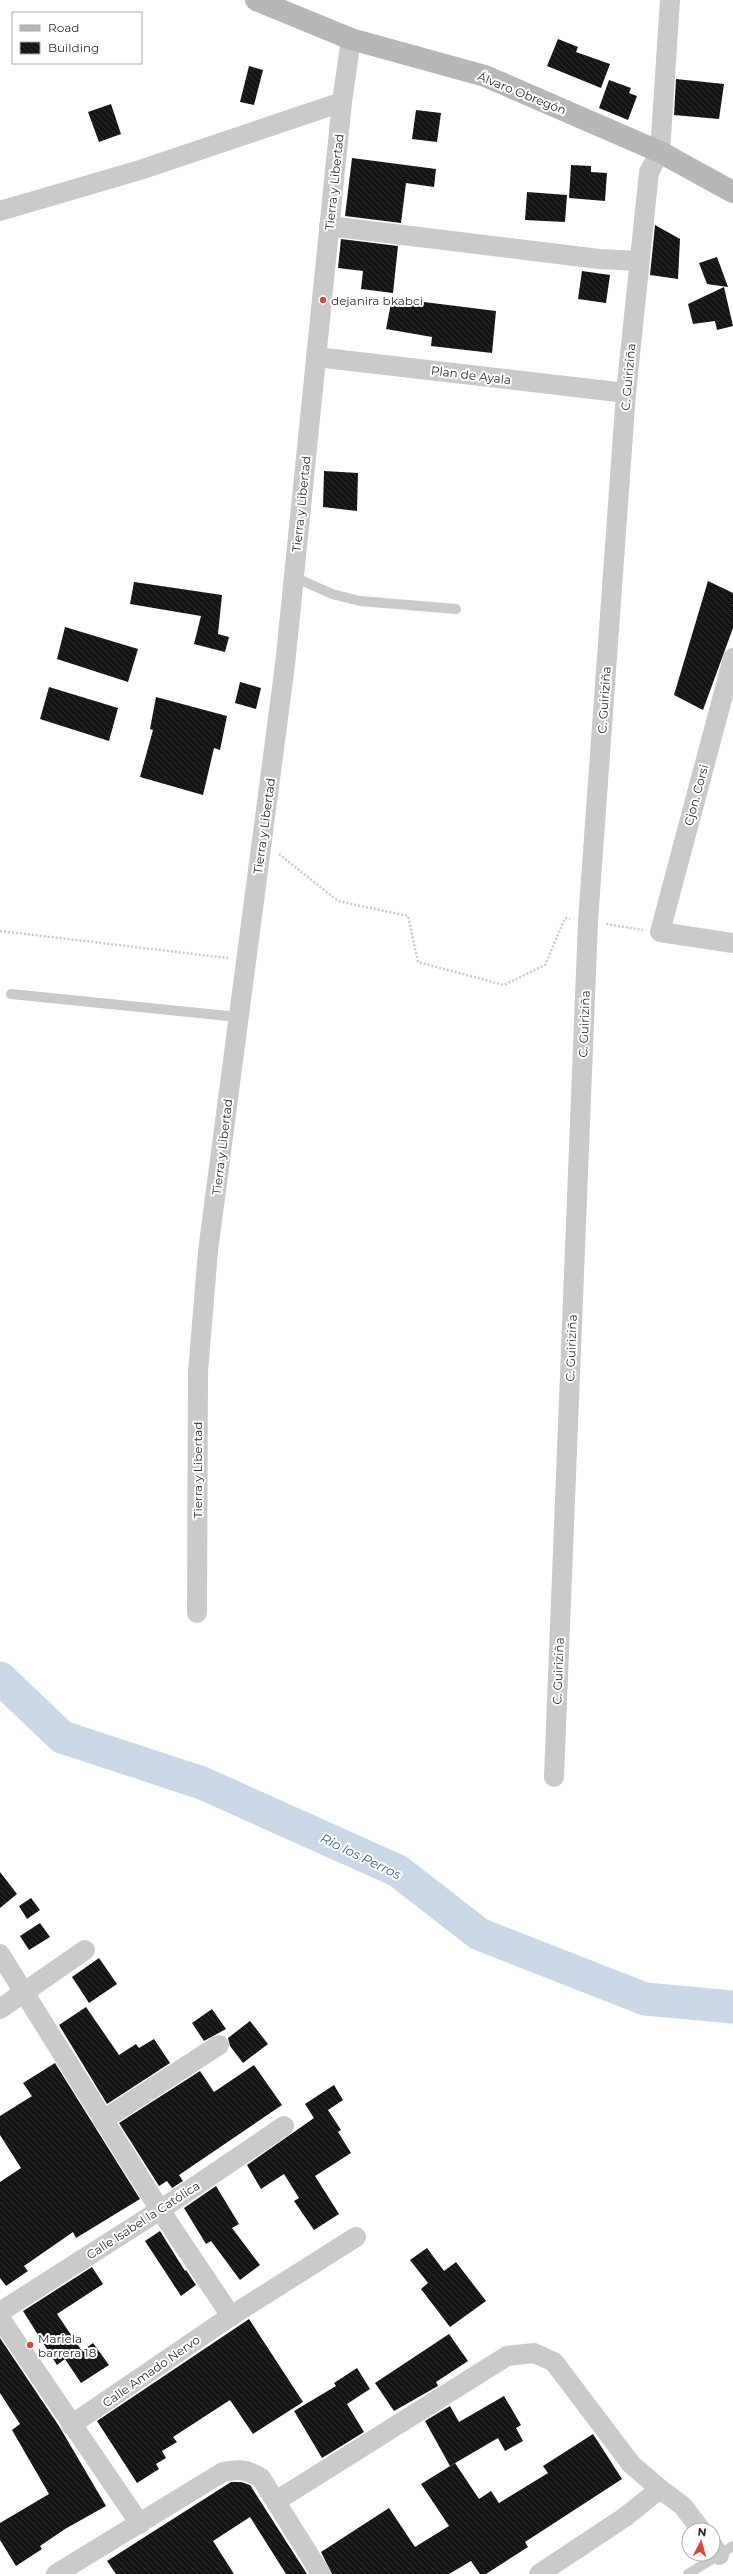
<svg xmlns="http://www.w3.org/2000/svg" width="733" height="2574" viewBox="0 0 733 2574" font-family="Montserrat,sans-serif">
<style>
.lines{fill:none;stroke-linecap:round;stroke-linejoin:round}
.river{stroke:#cad8e7;stroke-width:33}
.building{fill:url(#building-back-hatch)}
.path{stroke:#cacaca;stroke-width:2.5;stroke-dasharray:2 2;stroke-linecap:butt}
.lane{stroke:#cacaca;stroke-width:10}
.street{stroke:#cacaca;stroke-width:20}
.secondary{stroke:#b7b7b7;stroke-width:22}
.poi-dot{fill:#d24c41;stroke:#fff;stroke-width:1.5}
.labels{text-anchor:middle;dominant-baseline:central;stroke-width:4;stroke-linejoin:round;paint-order:stroke}
.street-label{font-size:12px;fill:#2d2d2d;stroke:#fff}
.poi-label{font-size:12px;fill:#2d2d2d;stroke:#fff;text-anchor:start}
.water-label{font-size:13px;font-style:italic;fill:#446387;stroke:#fff}
</style>
<defs>
<pattern id="building-back-hatch" width="6" height="6" patternUnits="userSpaceOnUse"><rect width="6" height="6" fill="#141414"/><path d="M-1 5l2 2M0 0l6 6M5-1l2 2" fill="none" stroke="#2e2e2e"/></pattern>
</defs>
<rect width="100%" height="100%" fill="#fff"/>
<g class="lines">
<path class="river" d="M0 1678 62 1737 202 1783 398 1871 479 1934 645 1999 733 2007"/>
</g>
<g class="building">
<path d="M558 39 578 47 576 52 610 64 601 88 547 66Z"/>
<path d="M249 66 263 70 254 105 240 102Z"/>
<path d="M676 79 724 84 719 119 674 115Z"/>
<path d="M609 80 631 88 629 93 637 96 628 120 599 108Z"/>
<path d="M111 104 121 134 99 142 88 112Z"/>
<path d="M416 110 441 113 437 142 412 139Z"/>
<path d="M352 158 436 169 434 187 406 183 401 223 345 216Z"/>
<path d="M571 165 591 166V172L607 173 605 201 569 198Z"/>
<path d="M527 192 567 195 565 222 525 220Z"/>
<path d="M655 225 680 239 678 279 650 275Z"/>
<path d="M341 239 398 246 393 293 361 289 363 271 338 268Z"/>
<path d="M717 257 728 287 707 284 699 263Z"/>
<path d="M582 271 610 275 606 303 578 299Z"/>
<path d="M724 287 733 326 717 330 715 321 693 324 688 304Z"/>
<path d="M392 298 496 311 492 353 431 346 432 337 386 329Z"/>
<path d="M324 471 358 473 357 511 323 507Z"/>
<path d="M708 581 733 593V628L703 710 674 695Z"/>
<path d="M134 582 222 595 218 634 229 637 225 652 194 644 201 616 130 604Z"/>
<path d="M65 627 138 649 128 682 57 659Z"/>
<path d="M240 682 261 688 256 709 235 703Z"/>
<path d="M49 687 118 708 109 741 40 719Z"/>
<path d="M156 697 227 716 220 750 214 748 203 795 140 777 153 730 150 729Z"/>
<path d="M0 1872 17 1894 0 1908Z"/>
<path d="M31 1898 40 1910 27 1919 19 1906Z"/>
<path d="M40 1923 50 1937 29 1950 20 1936Z"/>
<path d="M99 1958 117 1984 89 2003 72 1977Z"/>
<path d="M86 2007 119 2055 136 2044 139 2048 154 2039 170 2063 107 2104 59 2025Z"/>
<path d="M212 2009 226 2029 204 2041 192 2023Z"/>
<path d="M250 2021 268 2044 243 2063 230 2046 228 2038Z"/>
<path d="M55 2063 140 2199 76 2238 73 2232 24 2266 28 2271 6 2286 0 2278V2182L21 2168 0 2135V2116L32 2096 23 2083Z"/>
<path d="M254 2065 282 2105 179 2175 183 2181 172 2188 167 2181 159 2186 119 2123 200 2071 214 2092Z"/>
<path d="M334 2085 343 2100 328 2110 341 2130 338 2132 351 2153 315 2176 339 2214 314 2230 294 2201 299 2198 284 2174 261 2189 247 2165 314 2118 305 2104Z"/>
<path d="M216 2186 239 2224 232 2228 260 2265 240 2280 211 2241 206 2244 184 2208Z"/>
<path d="M160 2231 185 2271 186 2270 196 2285 181 2296 145 2241Z"/>
<path d="M427 2248 444 2271 456 2262 486 2301 450 2327 421 2289 428 2283 410 2260Z"/>
<path d="M92 2267 103 2284 57 2314 82 2351 93 2343 109 2365 81 2383 65 2359 57 2365 23 2311Z"/>
<path d="M249 2319 303 2402 253 2434 230 2400 173 2437 177 2442 162 2451 166 2458 156 2464 159 2469 137 2483 97 2421Z"/>
<path d="M449 2334 468 2361 436 2382 438 2386 394 2411 375 2383Z"/>
<path d="M0 2338 59 2426 106 2506 65 2529 40 2546 42 2549 16 2566 0 2540V2523L49 2494 12 2430 20 2424 0 2393Z"/>
<path d="M357 2368 370 2389 347 2404 364 2432 322 2458 294 2411 336 2386 334 2383Z"/>
<path d="M504 2396 521 2425 516 2428 523 2441 505 2451 498 2438 450 2466 425 2421 450 2406 459 2422Z"/>
<path d="M593 2434 622 2479 525 2542 528 2547 486 2574H480L471 2561 449 2574H332L321 2552 389 2508 415 2547 449 2526 421 2484 455 2463 479 2499 491 2491 499 2503 548 2473 543 2466Z"/>
<path d="M231 2482H241L250 2485 307 2574H286L250 2517 213 2541 234 2574H116L107 2561Z"/>
</g>
<g class="lines">
<g class="path">
<path d="M279 854 338 901 408 916 418 962 504 985 545 965 565 918 570 919"/>
<path d="M606 924 643 930"/>
<path d="M0 931 228 958"/>
</g>
<g class="lane">
<path d="M294 577 332 594 360 601 456 609"/>
<path d="M11 994 238 1017"/>
<path d="M688 2574 733 2546"/>
</g>
<g class="street">
<path d="M0 211 140 170 342 102"/>
<path d="M329 226 599 259 639 261"/>
<path d="M316 357 626 393"/>
<path d="M733 658 660 932 733 943"/>
<path d="M197 1613 198 1372 208 1251 285 665 342 102 351 39"/>
<path d="M554 1777 588 921 626 393 649 172 660 152 670 0"/>
<path d="M0 1954 160 2210 231 2316"/>
<path d="M0 2009 85 1950"/>
<path d="M103 2120 219 2045"/>
<path d="M0 2312 160 2210 284 2126"/>
<path d="M0 2318 140 2524"/>
<path d="M71 2425 231 2316 356 2237"/>
<path d="M660 2489 683 2506 701 2530"/>
<path d="M276 2501 507 2356 534 2353 554 2362 631 2464 660 2489 625 2517 539 2574"/>
<path d="M713 2546 719 2555"/>
<path d="M56 2574 223 2472C239 2469 247 2469 261 2478L321 2574"/>
</g>
<path class="secondary" d="M256 0 351 39 485 76 660 152 733 192"/>
</g>
<g class="poi-dot">
<circle cx="323" cy="300" r="4"/>
<circle cx="30" cy="2345" r="4"/>
</g>
<g class="labels">
<g class="street-label">
<text transform="translate(522 93) rotate(22)">Álvaro Obregón</text>
<text transform="translate(334 182) rotate(-84)">Tierra y Libertad</text>
<text transform="translate(471 375) rotate(7)">Plan de Ayala</text>
<text transform="translate(628 377) rotate(-85)">C. Guiriziña</text>
<text transform="translate(301 504) rotate(-84)">Tierra y Libertad</text>
<text transform="translate(604 700) rotate(-86)">C. Guiriziña</text>
<text transform="translate(696 795) rotate(-75)">Cjon. Corsi</text>
<text transform="translate(264 826) rotate(-82)">Tierra y Libertad</text>
<text transform="translate(584 1024) rotate(-88)">C. Guiriziña</text>
<text transform="translate(222 1147) rotate(-83)">Tierra y Libertad</text>
<text transform="translate(571 1348) rotate(-88)">C. Guiriziña</text>
<text transform="translate(197 1470) rotate(-90)">Tierra y Libertad</text>
<text transform="translate(558 1671) rotate(-88)">C. Guiriziña</text>
<text transform="translate(143 2220) rotate(-33)">Calle Isabel la Católica</text>
<text transform="translate(151 2371) rotate(-35)">Calle Amado Nervo</text>
</g>
<g class="poi-label">
<text x="331" y="300">dejanira bkabci</text>
<text x="38" y="2338">Mariela<tspan x="38" dy="14">barrera 18</tspan></text>
</g>
<g class="water-label">
<text transform="translate(361 1856) rotate(26)">Rio los Perros</text>
</g>
</g>
<rect x="12" y="12" width="130" height="52" fill="#ffffff" stroke="#ababab"/>
<rect x="20" y="25" width="20" height="6" fill="#b7b7b7" stroke="#ababab"/>
<text x="48" y="32" font-size="12" fill="#2d2d2d">Road</text>
<rect x="20" y="42" width="20" height="12" fill="url(#building-back-hatch)" stroke="#ababab"/>
<text x="48" y="52" font-size="12" fill="#2d2d2d">Building</text>
<g transform="translate(701 2542) rotate(6)"><circle r="19" fill="#ffffff" stroke="#ababab"/>
<path d="M0-3L7 15L0 10L-7 15Z" fill="#d24c41"/>
<text y="-6" font-size="11" font-weight="bold" text-anchor="middle" fill="#2d2d2d">N</text>
</g>
</svg>
